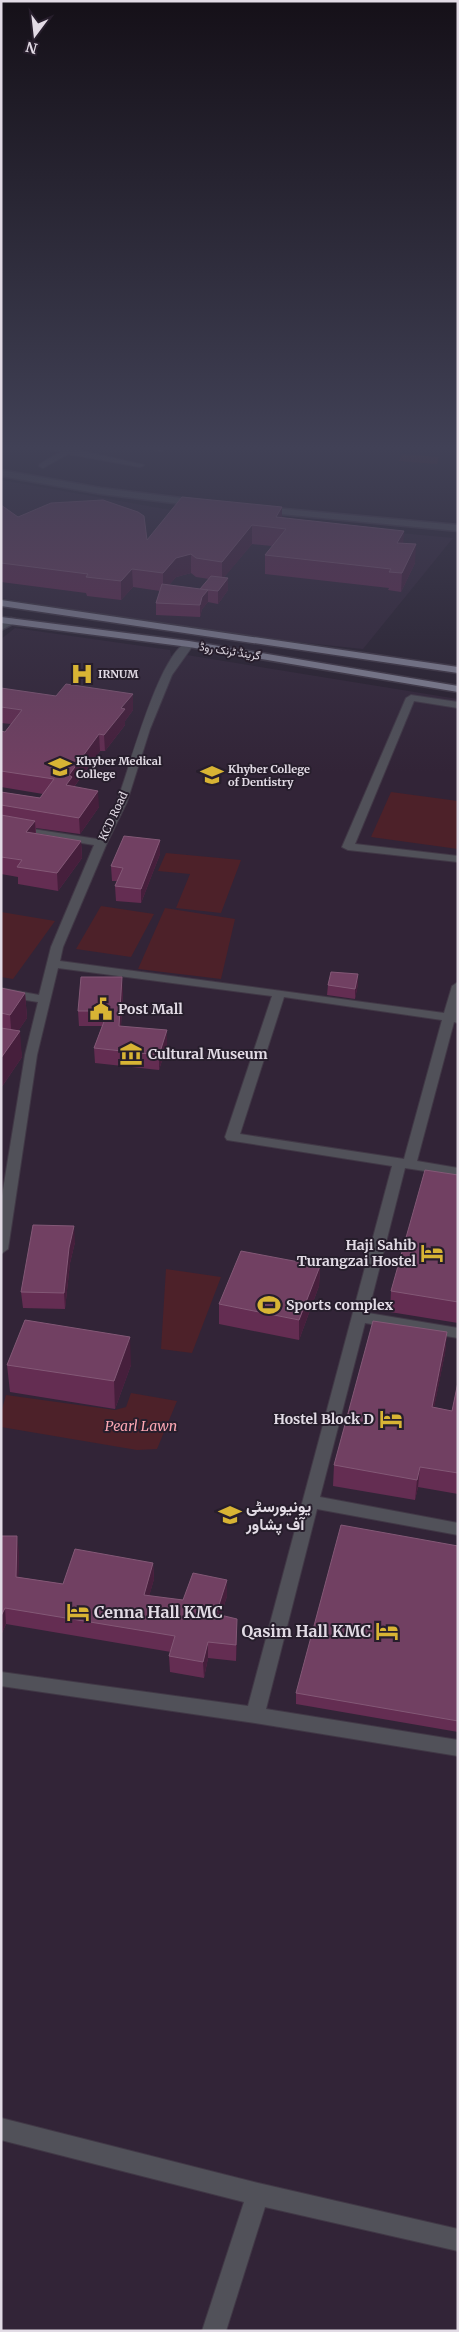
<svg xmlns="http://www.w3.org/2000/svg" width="459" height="2332" viewBox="0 0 459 2332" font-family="Merriweather,Vazirmatn,serif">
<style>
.built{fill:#322437}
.green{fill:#4d2129}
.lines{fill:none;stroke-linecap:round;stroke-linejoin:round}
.minor-casing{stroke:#413846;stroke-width:2}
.tertiary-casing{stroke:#413846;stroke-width:3}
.trunk-casing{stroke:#413846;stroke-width:3}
.minor{fill:#515159;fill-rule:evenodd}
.tertiary{fill:#515159;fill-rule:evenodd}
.trunk{fill:#89889a;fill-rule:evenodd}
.wall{fill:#642d52;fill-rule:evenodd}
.shaded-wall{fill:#461f3c}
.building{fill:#714062;stroke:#835876}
.labels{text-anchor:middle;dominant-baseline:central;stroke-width:4;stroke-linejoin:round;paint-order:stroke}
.far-street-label{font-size:11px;fill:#e2dbe5;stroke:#271e2c}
.far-poi-label{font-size:11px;font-weight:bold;fill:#e2dbe5;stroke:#271e2c;text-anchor:start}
.poi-label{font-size:14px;font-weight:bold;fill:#e2dbe5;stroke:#271e2c;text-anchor:start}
.park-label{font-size:14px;font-style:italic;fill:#fda7b3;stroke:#271e2c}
.near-poi-label{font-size:16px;font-weight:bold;fill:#e2dbe5;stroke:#271e2c;text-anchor:start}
</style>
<rect width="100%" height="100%" fill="#271e2c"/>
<g class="built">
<path d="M1 480 182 512 453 538 363 649 203 632 1 598Z"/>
<path d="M15 628 170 650 171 656 178 657 183 658 187 655 458 699V2331H1V639Z"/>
</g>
<g class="green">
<path d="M402 454 439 457 437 464 399 461Z"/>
<path d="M391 792 458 801V849L371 837Z"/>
<path d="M166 853 241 860 221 913 176 908 190 874 158 871Z"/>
<path d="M101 906 154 914 131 957 76 949Z"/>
<path d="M165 908 235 919 221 979 138 969Z"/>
<path d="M1 912 55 921 13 979 1 977Z"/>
<path d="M166 1269 221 1277 192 1353 161 1349Z"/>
<path d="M131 1393 177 1401 157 1449 137 1450 1 1427V1413L6 1395 115 1410 126 1407Z"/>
</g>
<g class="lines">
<defs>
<g id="minor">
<path d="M28 445 69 448 144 465 140 467 68 454 43 468 39 466 40 464 60 452Z"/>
<path d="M136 445H154L165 449 161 451Z"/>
<path d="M189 641 194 644 172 675 150 729 127 802 107 843 63 947 60 961 444 1013 452 986 458 982V1023L454 1022 417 1161 458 1168V1176L405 1168 368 1313 458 1328V1338L365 1323 320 1497 458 1523V1535L317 1509 266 1709 458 1740V1756L255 1723 1 1686V1672L248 1706 392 1166 227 1140 225 1137 272 996 58 968 37 1055 8 1249 1 1254V1202L25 1055 38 1002 1 996V988L39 995 51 947 94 845 1 830V824L97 839C104 827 112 814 117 801 129 771 159 651 189 641ZM284 997 442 1020 404 1159 240 1134Z"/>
<path d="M411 695 458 702V708L414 701 355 844 458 856V862L348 850 342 847 406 698Z"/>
<path d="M1 2118 258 2183 458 2229V2251L265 2207 226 2331H202L244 2202 1 2140Z"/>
</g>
<g id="tertiary">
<path d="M1 470 101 488 198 500 203 503 198 506 101 494 1 476Z"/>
<path d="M263 507 458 525V531L260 512 258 510Z"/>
<path d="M11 618 15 619V623L1 630V623Z"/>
</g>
<g id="trunk">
<path d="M1 600 458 667V673L1 606Z"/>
<path d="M1 617 189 641 458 686V692L189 647 1 623Z"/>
</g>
</defs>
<use href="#minor" class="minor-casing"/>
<use href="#tertiary" class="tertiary-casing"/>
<use href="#trunk" class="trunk-casing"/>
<use href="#minor" class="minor"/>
<use href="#tertiary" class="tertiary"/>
<use href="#trunk" class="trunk"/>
</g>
<g class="wall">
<path d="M1 505 18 517 147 540 282 507V517L403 543 415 563 401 592 388 590 389 588 265 574V555L272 546 252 544 224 577 228 590 218 604 208 602 202 609 200 617 156 615V603L160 591 133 587 121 600 87 596 86 593 1 582ZM191 573 196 577 209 579 200 589 169 585 176 577Z"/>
<path d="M1 688 133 710 125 721V725L105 751H100L74 787 99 807 80 834 36 828V833L81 841 82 858 58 891 18 884V877L1 874V792L40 798 43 794 1 787V731L5 732 11 724 1 723Z"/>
<path d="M160 840V854L141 903 116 901 115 886 117 881H112L111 866Z"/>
<path d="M358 984 355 999 327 995 328 985Z"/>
<path d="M1 988 25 993 27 1018 18 1031 22 1057 1 1088Z"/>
<path d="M123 991 121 1026 167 1045 159 1070 95 1063 94 1048 102 1026H79L78 1011Z"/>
<path d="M458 1175V1323L390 1312 391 1291Z"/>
<path d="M75 1242 70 1263 65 1309 23 1308 21 1292Z"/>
<path d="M320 1266 319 1286 299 1340 219 1324V1304Z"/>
<path d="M447 1332 445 1353 434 1407 452 1411 458 1382V1494L418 1487 415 1500 333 1486 334 1465Z"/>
<path d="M7 1365H131L115 1409 10 1392Z"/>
<path d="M1 1536 19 1552 18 1577 63 1584 153 1563 154 1579 149 1596 183 1600 227 1596 221 1615 237 1635 236 1661 208 1658 204 1678 170 1672 169 1656 171 1652 6 1624 2 1633H1Z"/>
<path d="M458 1546V1732L296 1704V1693Z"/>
</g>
<g class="shaded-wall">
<path d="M282 507V525L276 517Z"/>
<path d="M252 525V544L222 580V562Z"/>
<path d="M404 531 403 550 397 543Z"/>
<path d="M416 544 415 563 401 592 402 573Z"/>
<path d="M191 554V573L176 577 163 592V573L176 558Z"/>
<path d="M132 569 133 587 121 600V581Z"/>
<path d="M228 578V590L218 604V591Z"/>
<path d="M208 590V602L202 609 200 617V605L202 597Z"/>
<path d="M133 694V710L125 721V725L105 751 104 735 121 708Z"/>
<path d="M99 734 100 751 73 788 66 785 69 775Z"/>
<path d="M98 791 99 807 80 834 79 818Z"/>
<path d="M35 821 36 838 26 832Z"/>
<path d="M160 840V854L141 903V889Z"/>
<path d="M81 841 82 858 58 891 57 873Z"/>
<path d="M358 974V984L355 999V989Z"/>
<path d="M122 977 123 991 120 1041 119 1026Z"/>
<path d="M25 993 27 1018 12 1040 10 1015Z"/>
<path d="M167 1030V1045L159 1070V1055Z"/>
<path d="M20 1031 22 1057 1 1088V1058Z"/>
<path d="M74 1226 75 1242 70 1263 65 1309 64 1293 69 1248Z"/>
<path d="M320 1266 319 1286 299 1340V1320Z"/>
<path d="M447 1332 445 1353 430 1427 432 1407Z"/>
<path d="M130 1337 131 1365 115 1409 114 1381Z"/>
<path d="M420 1467 418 1487 415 1500 417 1480Z"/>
<path d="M17 1536 19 1552 18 1593 16 1577Z"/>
<path d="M153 1563 154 1579 145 1611 144 1595Z"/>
<path d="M227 1580V1596L216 1630V1614Z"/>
<path d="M5 1608 6 1624 2 1633 1 1616Z"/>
<path d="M237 1619V1635L236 1661V1645Z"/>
<path d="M208 1642V1658L204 1678 203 1662Z"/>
</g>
<g class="building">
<path d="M182 497 282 507 276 517 404 531 397 543 416 544 402 573 389 572 391 569 265 555 286 529 252 525 222 562 196 558 191 554 176 558 163 573 132 569 121 581 86 577 88 574 1 563V505L18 517 51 503 103 500 138 512 144 516 147 540Z"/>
<path d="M211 576 228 578 218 591 200 589Z"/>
<path d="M162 584 208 590 202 597 200 605 156 603Z"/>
<path d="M66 684 133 694 121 708 125 709 104 735 99 734 69 775 72 777 66 785 98 791 79 818 1 805V792L40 798 54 779 1 771V731L5 732 22 710 1 707V688L56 696Z"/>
<path d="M1 815 35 821 26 832 81 841 57 873 17 867 22 860 1 857Z"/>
<path d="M124 836 160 840 141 889 115 886 123 868 111 866Z"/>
<path d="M331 972 358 974 355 989 328 985Z"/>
<path d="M81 977H122L119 1026 167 1030 159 1055 94 1048 108 1011H78Z"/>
<path d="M1 988 25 993 10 1015 1 1013Z"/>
<path d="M1 1028 20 1031 1 1058Z"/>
<path d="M425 1170 458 1175V1302L391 1291Z"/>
<path d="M33 1225 74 1226 69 1248 64 1293 21 1292Z"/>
<path d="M241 1251 320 1266 299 1320 219 1304Z"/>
<path d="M25 1320 130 1337 114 1381 7 1365Z"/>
<path d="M373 1321 447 1332 432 1407 452 1411 458 1382V1473L420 1467 417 1480 334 1465Z"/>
<path d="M341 1525 458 1546V1721L296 1693Z"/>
<path d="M1 1536H17L16 1577 63 1584 75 1549 153 1563 144 1595 183 1600 193 1573 227 1580 216 1614 237 1619 236 1645 208 1642 203 1662 169 1656 175 1636 5 1608 1 1616Z"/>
</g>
<linearGradient id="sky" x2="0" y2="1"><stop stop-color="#151018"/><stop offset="0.58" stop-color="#414156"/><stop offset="1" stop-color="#414156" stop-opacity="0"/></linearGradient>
<rect width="459" height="772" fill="url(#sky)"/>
<defs>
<symbol id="hospital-bare" viewBox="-9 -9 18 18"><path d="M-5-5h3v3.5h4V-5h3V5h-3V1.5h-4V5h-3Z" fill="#d8b434" stroke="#271e2c" stroke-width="2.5" paint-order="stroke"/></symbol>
<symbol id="university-bare" viewBox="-9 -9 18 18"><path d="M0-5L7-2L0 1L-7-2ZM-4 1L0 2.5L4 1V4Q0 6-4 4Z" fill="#d8b434" stroke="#271e2c" stroke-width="2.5" paint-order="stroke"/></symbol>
<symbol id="civic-bare" viewBox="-9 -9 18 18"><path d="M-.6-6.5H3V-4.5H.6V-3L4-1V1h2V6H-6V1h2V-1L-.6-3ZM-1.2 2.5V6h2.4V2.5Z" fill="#d8b434" stroke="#271e2c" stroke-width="2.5" paint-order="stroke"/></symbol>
<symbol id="museum-bare" viewBox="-9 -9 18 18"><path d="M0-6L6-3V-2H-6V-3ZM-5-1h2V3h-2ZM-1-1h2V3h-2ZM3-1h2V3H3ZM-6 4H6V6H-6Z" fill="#d8b434" stroke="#271e2c" stroke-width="2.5" paint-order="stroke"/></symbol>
<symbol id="hotel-bare" viewBox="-9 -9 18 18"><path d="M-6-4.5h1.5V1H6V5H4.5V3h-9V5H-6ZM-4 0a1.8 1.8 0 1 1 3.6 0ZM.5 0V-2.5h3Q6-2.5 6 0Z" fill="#d8b434" stroke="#271e2c" stroke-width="2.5" paint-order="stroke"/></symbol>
<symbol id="stadium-bare" viewBox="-9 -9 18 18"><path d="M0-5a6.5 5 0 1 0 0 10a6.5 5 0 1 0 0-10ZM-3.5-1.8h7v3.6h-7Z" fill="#d8b434" stroke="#271e2c" stroke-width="2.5" paint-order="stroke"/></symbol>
</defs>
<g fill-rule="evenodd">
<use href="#hospital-bare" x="66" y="658" width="32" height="32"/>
<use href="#university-bare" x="44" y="751" width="32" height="32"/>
<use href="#university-bare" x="196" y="759" width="32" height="32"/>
<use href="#civic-bare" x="85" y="993" width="32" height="32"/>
<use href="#museum-bare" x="115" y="1038" width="32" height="32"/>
<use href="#hotel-bare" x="416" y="1237" width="32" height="32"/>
<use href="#stadium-bare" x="253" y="1289" width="32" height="32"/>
<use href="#hotel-bare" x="375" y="1403" width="32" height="32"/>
<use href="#university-bare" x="214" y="1499" width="32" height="32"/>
<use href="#hotel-bare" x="62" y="1596" width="32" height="32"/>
<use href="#hotel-bare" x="371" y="1615" width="32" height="32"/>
</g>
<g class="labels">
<g class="far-street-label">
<text transform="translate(230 651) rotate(9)">گرینڈ ٹرنک روڈ</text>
<text transform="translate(113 816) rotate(-65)">KCD Road</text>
</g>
<g class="far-poi-label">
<text x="98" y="674">IRNUM</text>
<text x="76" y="761">Khyber Medical<tspan x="76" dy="13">College</tspan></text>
<text x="228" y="769">Khyber College<tspan x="228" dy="13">of Dentistry</tspan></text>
</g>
<g class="poi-label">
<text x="118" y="1009">Post Mall</text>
<text x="148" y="1054">Cultural Museum</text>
<text x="416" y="1245" text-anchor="end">Haji Sahib<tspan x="416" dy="16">Turangzai Hostel</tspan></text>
<text x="286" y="1305">Sports complex</text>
<text x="374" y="1419" text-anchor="end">Hostel Block D</text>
</g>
<g class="park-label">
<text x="141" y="1426">Pearl Lawn</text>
</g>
<g class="near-poi-label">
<text x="246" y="1506">یونیورسٹی<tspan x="246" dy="18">آف پشاور</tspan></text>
<text x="94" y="1612">Cenna Hall KMC</text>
<text x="371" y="1631" text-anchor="end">Qasim Hall KMC</text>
</g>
</g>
<rect width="459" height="2332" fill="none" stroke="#e2dbe5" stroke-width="5"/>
<g transform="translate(35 35) rotate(195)" stroke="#271e2c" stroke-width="4" paint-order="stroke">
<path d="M0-4L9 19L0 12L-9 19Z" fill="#e2dbe5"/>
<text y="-8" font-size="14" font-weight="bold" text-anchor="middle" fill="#e2dbe5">N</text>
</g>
</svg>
